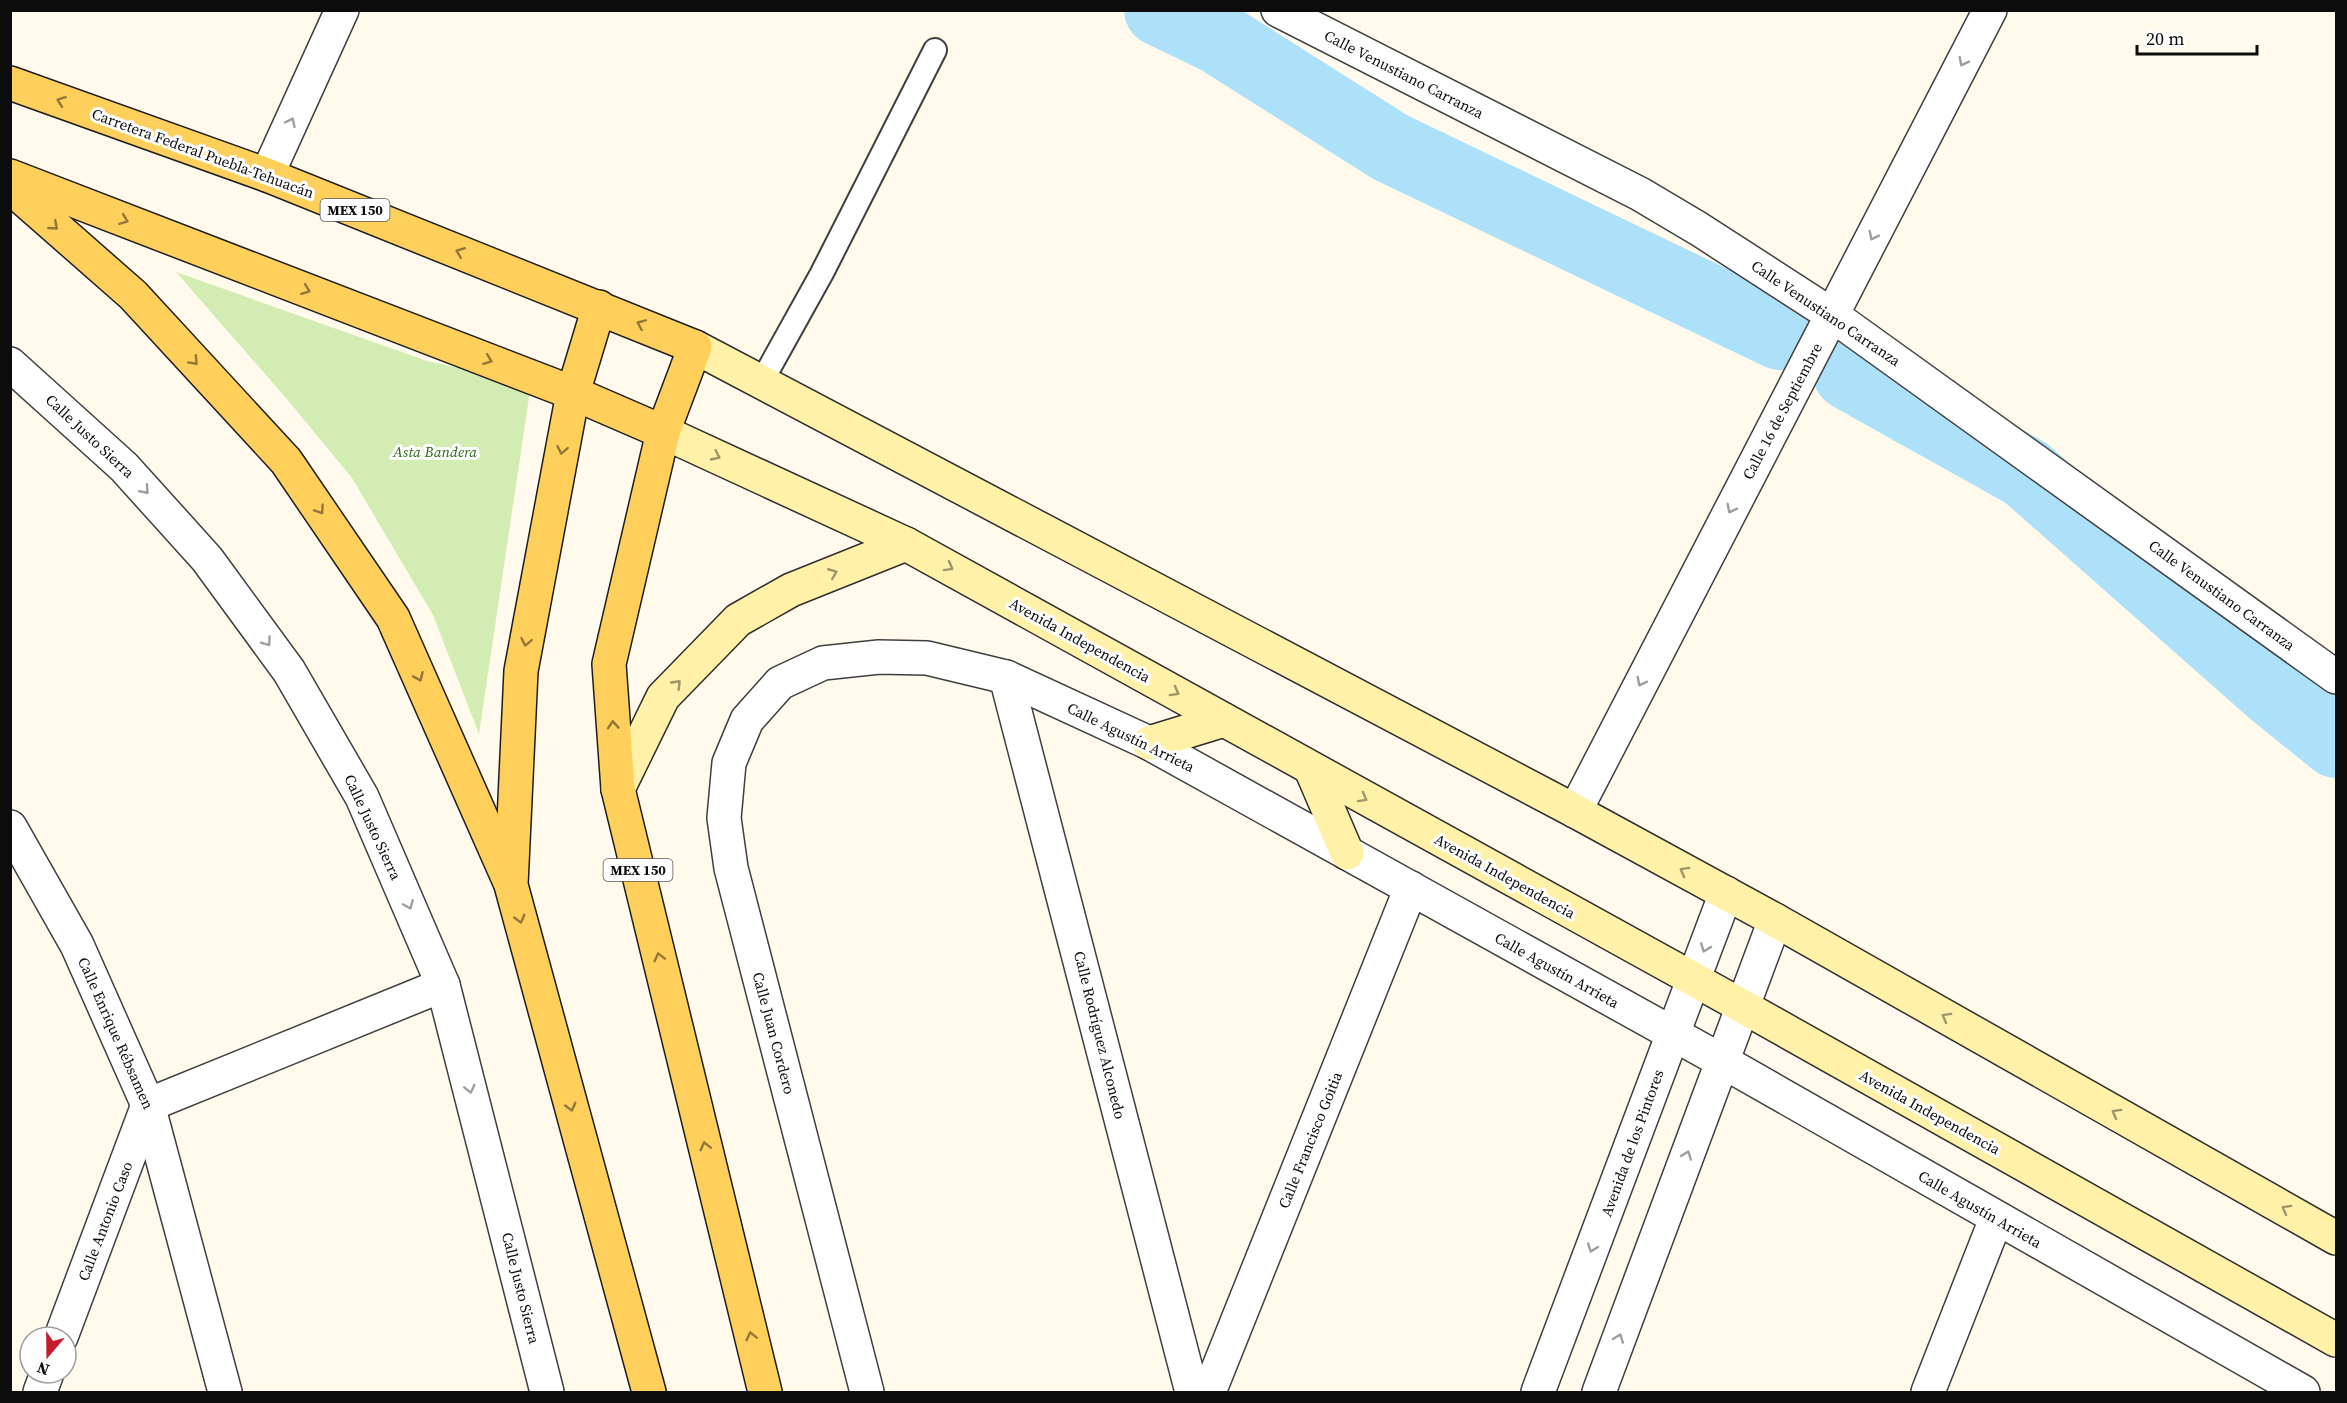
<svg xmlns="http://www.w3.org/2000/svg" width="2347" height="1403" viewBox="0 0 2347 1403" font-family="'Source Serif 4',serif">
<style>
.park{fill:#d3ecb3}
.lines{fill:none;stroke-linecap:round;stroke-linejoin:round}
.river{stroke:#ade1fa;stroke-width:72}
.service-casing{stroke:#3f3f3f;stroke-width:26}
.minor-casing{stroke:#3f3f3f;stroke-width:36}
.tertiary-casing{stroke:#3f3f3f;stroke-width:36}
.secondary-casing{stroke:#2e2e2e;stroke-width:36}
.primary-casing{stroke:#1d1d1d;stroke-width:36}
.service{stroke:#fff;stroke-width:22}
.minor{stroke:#fff;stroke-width:33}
.tertiary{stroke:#fff;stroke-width:33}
.secondary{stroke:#fff1a7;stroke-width:33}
.primary{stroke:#ffcf5c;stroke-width:33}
.oneway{stroke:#9e9e9e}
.oneway2{stroke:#927738}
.oneway3{stroke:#9e9569}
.labels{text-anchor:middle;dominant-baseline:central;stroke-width:6;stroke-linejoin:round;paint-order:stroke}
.shield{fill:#fff;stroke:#555;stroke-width:1.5}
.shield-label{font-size:14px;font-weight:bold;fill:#0c0c0c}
.street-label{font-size:15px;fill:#0c0c0c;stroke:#fff}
.park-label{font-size:15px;font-style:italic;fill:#2d6819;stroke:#fff}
</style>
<rect width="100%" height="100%" fill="#fffaec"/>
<path class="park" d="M176 272 427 361 531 384 479 734 433 615 352 478 286 398Z"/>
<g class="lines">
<g class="river">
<path d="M1160 10 1218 38 1390 147 1780 334"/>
<path d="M1849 374 2026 473 2273 691 2336 742"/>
</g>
<defs>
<path id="service" d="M762 381 822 273 935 50"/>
<g id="minor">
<path d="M10 364 124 467 207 559 289 671 362 797 443 985 547 1392"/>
<path d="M1006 677 1192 1392"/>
<path d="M1575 811 1990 10"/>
<path d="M10 827 77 945 148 1105 225 1392"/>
<path d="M61 1337 148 1105 443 985"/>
<path d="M40 1392 47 1373"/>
<path d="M867 1392 731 868 724 818 729 763 747 720 780 683 823 663 879 657 927 658 1006 677 1149 743 1722 1061 2303 1392"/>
<path d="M1209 1392 1411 888"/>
<path d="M1538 1392 1726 893"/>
<path d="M1599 1392 1775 920"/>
<path d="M1928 1392 1996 1219"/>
</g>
<g id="tertiary">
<path d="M1278 10 1640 194 1699 229 1832 315 2336 677"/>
<path d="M267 175 342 10"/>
</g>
<g id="secondary">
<path d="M695 347 1575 811 1775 920 2336 1238"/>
<path d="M663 432 906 544 1742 1006 2336 1340"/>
<path d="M1149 743 1224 720"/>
<path d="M1311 769 1347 853"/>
<path d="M618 789 663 697 738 620 791 590 906 544"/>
</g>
<g id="primary">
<path d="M10 83 267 175 695 347 663 432 609 664 618 789 765 1392"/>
<path d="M10 176 573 393 663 432"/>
<path d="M10 187 133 295 286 461 393 618 509 880"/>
<path d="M599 307 573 393 521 671 511 885 649 1392"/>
</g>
</defs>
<use href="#service" class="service-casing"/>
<use href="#minor" class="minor-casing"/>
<use href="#tertiary" class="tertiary-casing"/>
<use href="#secondary" class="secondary-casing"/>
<use href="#primary" class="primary-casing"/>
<use href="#service" class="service"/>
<use href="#minor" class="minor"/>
<use href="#tertiary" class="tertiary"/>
<use href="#secondary" class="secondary"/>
<use href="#primary" class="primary"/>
</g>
<defs><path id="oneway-chevron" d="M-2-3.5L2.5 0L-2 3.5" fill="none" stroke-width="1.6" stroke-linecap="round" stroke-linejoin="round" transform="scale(1.5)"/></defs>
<g class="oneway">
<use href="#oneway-chevron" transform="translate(1963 62) rotate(117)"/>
<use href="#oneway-chevron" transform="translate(291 122) rotate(-65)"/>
<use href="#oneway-chevron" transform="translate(1873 236) rotate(117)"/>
<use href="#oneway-chevron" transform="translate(145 490) rotate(48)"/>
<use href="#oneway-chevron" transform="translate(1731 509) rotate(117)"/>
<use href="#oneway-chevron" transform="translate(267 642) rotate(54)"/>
<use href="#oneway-chevron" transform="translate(1641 682) rotate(117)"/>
<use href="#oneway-chevron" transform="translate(409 905) rotate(67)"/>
<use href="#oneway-chevron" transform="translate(1705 948) rotate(111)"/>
<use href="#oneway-chevron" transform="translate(470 1089) rotate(76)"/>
<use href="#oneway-chevron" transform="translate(1687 1155) rotate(-70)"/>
<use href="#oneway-chevron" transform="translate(1592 1248) rotate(110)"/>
<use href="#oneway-chevron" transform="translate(1619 1338) rotate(-70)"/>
</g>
<g class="oneway2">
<use href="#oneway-chevron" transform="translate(61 101) rotate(-160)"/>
<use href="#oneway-chevron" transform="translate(124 220) rotate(21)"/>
<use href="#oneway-chevron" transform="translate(54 226) rotate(41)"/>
<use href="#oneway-chevron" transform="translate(460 252) rotate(-158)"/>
<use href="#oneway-chevron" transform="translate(306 290) rotate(21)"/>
<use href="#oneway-chevron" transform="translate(641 324) rotate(-157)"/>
<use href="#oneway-chevron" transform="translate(488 360) rotate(21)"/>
<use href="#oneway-chevron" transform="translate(194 361) rotate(47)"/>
<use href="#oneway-chevron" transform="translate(562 450) rotate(101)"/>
<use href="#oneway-chevron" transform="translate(320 510) rotate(56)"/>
<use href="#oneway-chevron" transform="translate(526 642) rotate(101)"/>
<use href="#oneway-chevron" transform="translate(419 677) rotate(66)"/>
<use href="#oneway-chevron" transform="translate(613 725) rotate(-94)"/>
<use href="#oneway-chevron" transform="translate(520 919) rotate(75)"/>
<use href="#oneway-chevron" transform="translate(659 957) rotate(-104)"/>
<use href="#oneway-chevron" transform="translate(571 1107) rotate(75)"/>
<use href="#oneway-chevron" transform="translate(705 1146) rotate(-104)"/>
<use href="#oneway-chevron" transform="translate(751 1336) rotate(-104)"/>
</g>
<g class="oneway3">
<use href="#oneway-chevron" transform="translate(716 456) rotate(25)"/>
<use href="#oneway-chevron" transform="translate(949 567) rotate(29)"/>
<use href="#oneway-chevron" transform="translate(833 573) rotate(-22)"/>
<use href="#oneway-chevron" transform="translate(677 684) rotate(-46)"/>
<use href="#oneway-chevron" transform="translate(1175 692) rotate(29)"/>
<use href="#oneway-chevron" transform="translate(1363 798) rotate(29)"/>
<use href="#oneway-chevron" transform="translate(1684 871) rotate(-151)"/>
<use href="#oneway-chevron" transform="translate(1946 1017) rotate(-151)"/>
<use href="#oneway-chevron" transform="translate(2116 1113) rotate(-151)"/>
<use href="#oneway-chevron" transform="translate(2286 1209) rotate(-151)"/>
</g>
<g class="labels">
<g class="shield">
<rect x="320.5" y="199" width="69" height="22" rx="4.5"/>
<rect x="603.5" y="859" width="69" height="22" rx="4.5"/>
</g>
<g class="shield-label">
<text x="355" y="210">MEX 150</text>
<text x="638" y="870">MEX 150</text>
</g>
<g class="street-label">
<text transform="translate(1404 74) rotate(27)">Calle Venustiano Carranza</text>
<text transform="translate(203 153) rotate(20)">Carretera Federal Puebla-Tehuacán</text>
<text transform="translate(1826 313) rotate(34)">Calle Venustiano Carranza</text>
<text transform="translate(1782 411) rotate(-62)">Calle 16 de Septiembre</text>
<text transform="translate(90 436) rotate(43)">Calle Justo Sierra</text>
<text transform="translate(2222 595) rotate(36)">Calle Venustiano Carranza</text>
<text transform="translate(1080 640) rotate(29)">Avenida Independencia</text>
<text transform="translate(1131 737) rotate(26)">Calle Agustín Arrieta</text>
<text transform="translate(373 827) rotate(65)">Calle Justo Sierra</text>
<text transform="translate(1505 876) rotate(29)">Avenida Independencia</text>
<text transform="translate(1557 970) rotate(29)">Calle Agustín Arrieta</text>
<text transform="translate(116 1033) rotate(66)">Calle Enrique Rébsamen</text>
<text transform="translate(774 1033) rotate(75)">Calle Juan Cordero</text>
<text transform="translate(1100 1035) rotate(76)">Calle Rodríguez Alconedo</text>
<text transform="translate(1930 1112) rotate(29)">Avenida Independencia</text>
<text transform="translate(1310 1140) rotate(-68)">Calle Francisco Goitia</text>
<text transform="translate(1632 1143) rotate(-70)">Avenida de los Pintores</text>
<text transform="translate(1980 1209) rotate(30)">Calle Agustín Arrieta</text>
<text transform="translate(105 1221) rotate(-69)">Calle Antonio Caso</text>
<text transform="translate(521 1288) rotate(76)">Calle Justo Sierra</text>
</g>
<g class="park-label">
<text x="435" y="451">Asta Bandera</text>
</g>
</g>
<rect width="2347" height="1403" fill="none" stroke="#0c0c0c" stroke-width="24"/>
<g transform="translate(48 1355) rotate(200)"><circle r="28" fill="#ffffff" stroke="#9e9e9e" stroke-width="1.5"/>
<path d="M0-4.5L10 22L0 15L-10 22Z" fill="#c51c2c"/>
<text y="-9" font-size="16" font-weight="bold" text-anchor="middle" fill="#0c0c0c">N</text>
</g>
<path d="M2137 45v9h120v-9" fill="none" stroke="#0c0c0c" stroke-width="3"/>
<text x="2146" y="45" font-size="18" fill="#0c0c0c" stroke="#ffffff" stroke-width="4.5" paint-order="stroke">20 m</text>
</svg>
